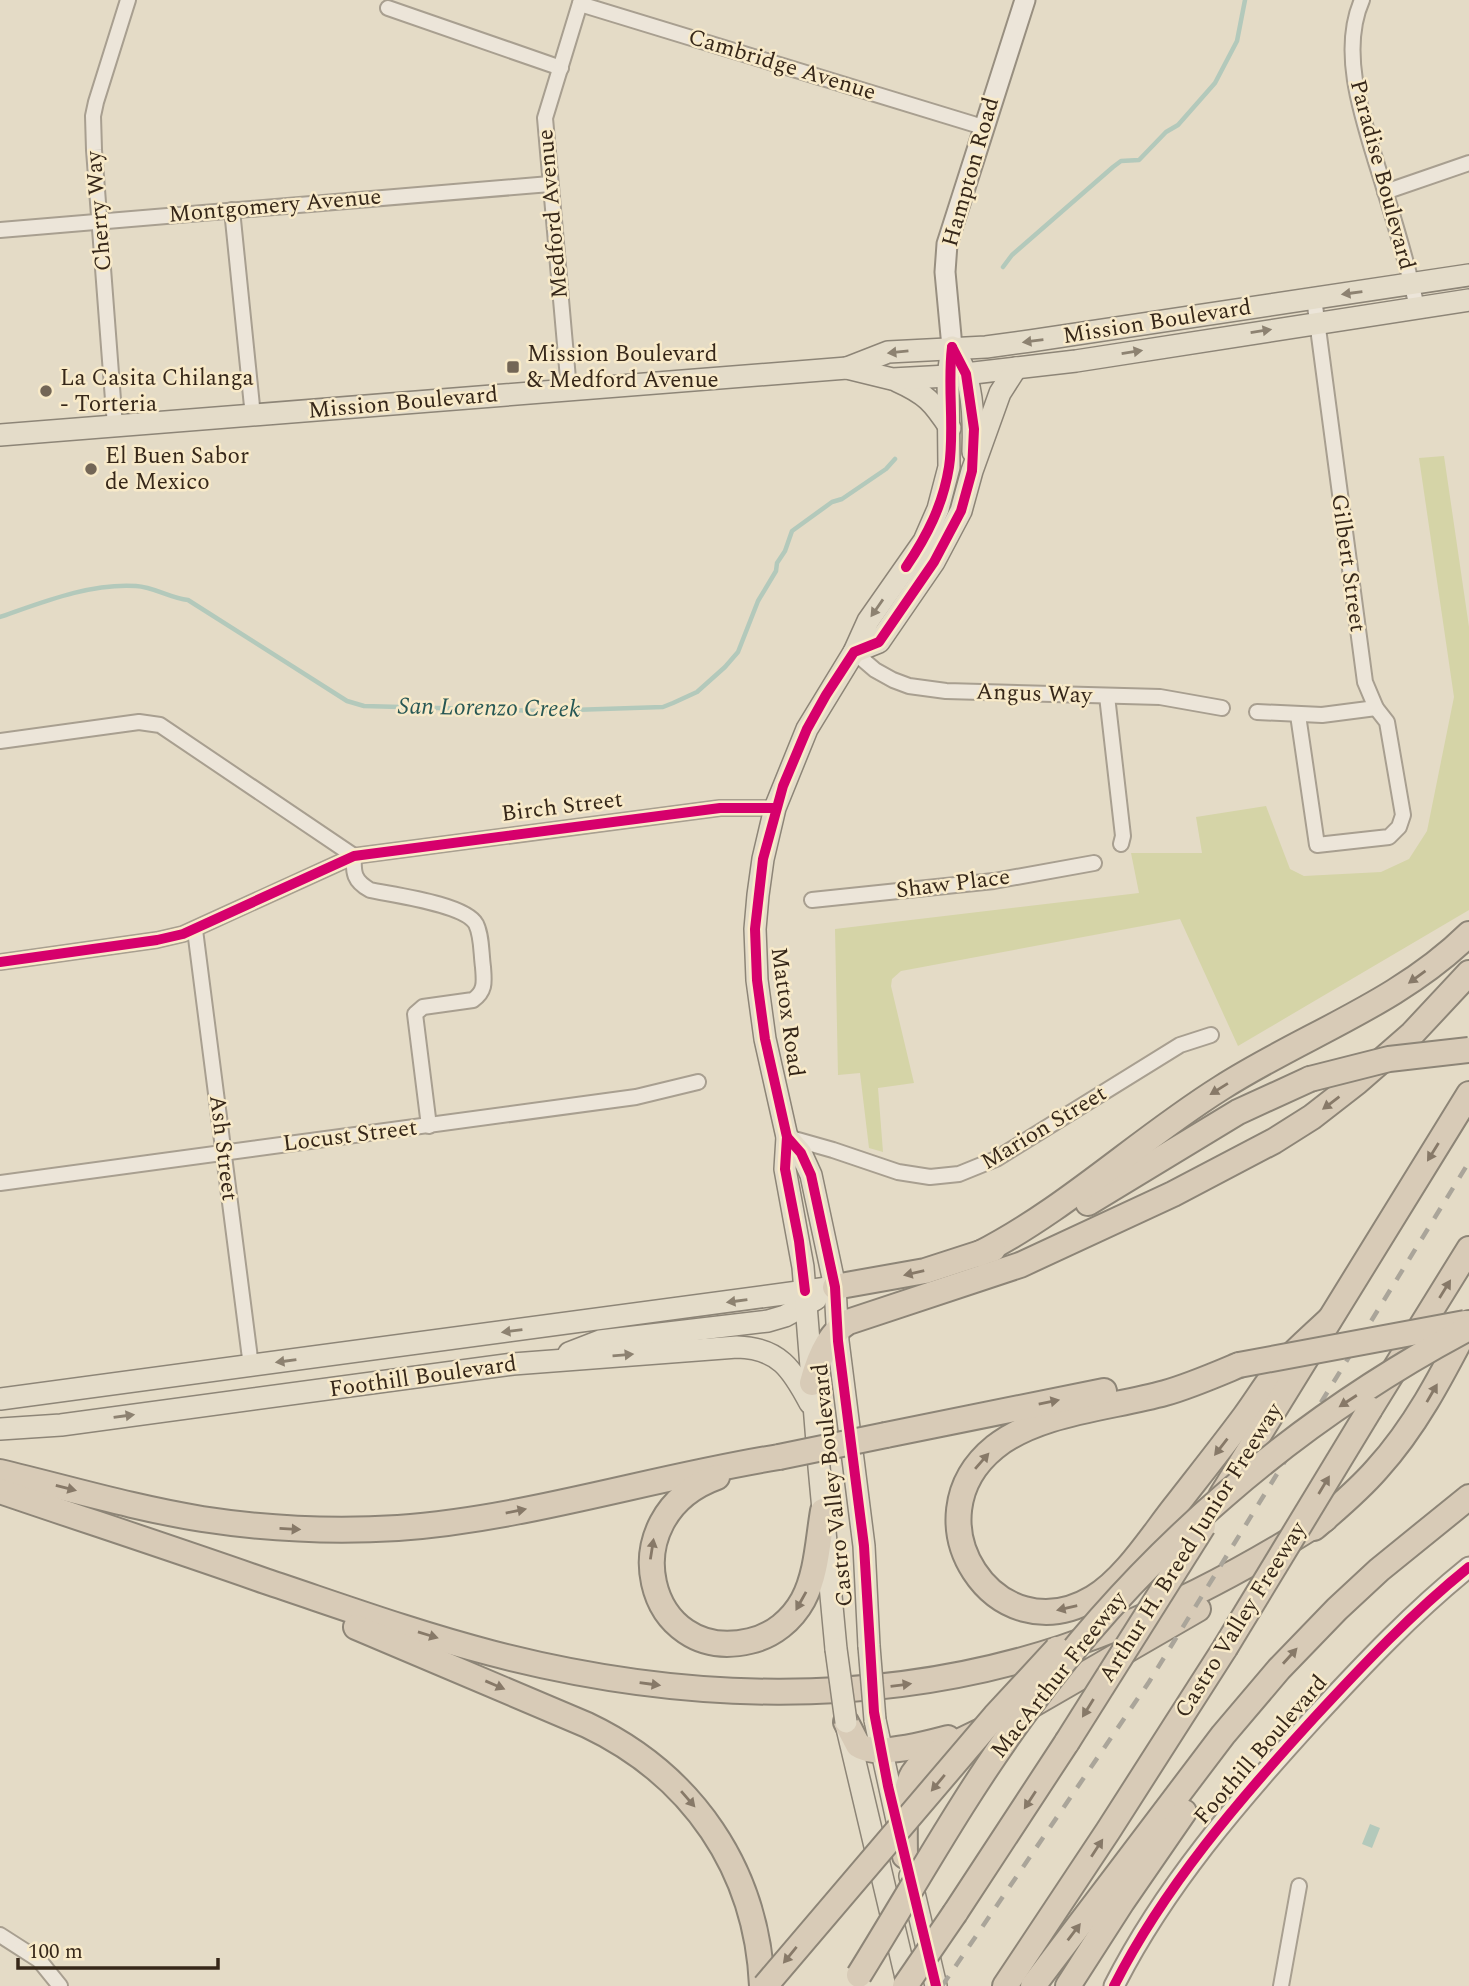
<svg xmlns="http://www.w3.org/2000/svg" width="1469" height="1986" viewBox="0 0 1469 1986" font-family="Spectral,serif">
<style>
.green{fill:#d5d4a7}
.water{fill:#b3c9bb}
.lines{fill:none;stroke-linecap:round;stroke-linejoin:round}
.stream{stroke:#b3c9bb;stroke-width:4.5}
.street-casing{stroke:#a89f90;stroke-width:18}
.secondary-casing{stroke:#988f80;stroke-width:23}
.primary-casing{stroke:#8d8577;stroke-width:24}
.highway-casing{stroke:#8d8577;stroke-width:28}
.street{stroke:#ece5d9;stroke-width:14}
.secondary{stroke:#ece5d9;stroke-width:19}
.primary{stroke:#e4dcc9;stroke-width:21}
.highway{stroke:#d8cbb7;stroke-width:24}
.rail{stroke:#aaa59a;stroke-width:4.5;stroke-dasharray:12 12;stroke-linecap:butt}
.primary-bridge-casing{stroke:#8d8577;stroke-width:24;stroke-linecap:butt}
.highway-bridge-casing{stroke:#8d8577;stroke-width:28;stroke-linecap:butt}
.primary-bridge{stroke:#e4dcc9;stroke-width:21}
.highway-bridge{stroke:#d8cbb7;stroke-width:24}
.cycleway-casing{stroke:#f8eac9;stroke-width:15}
.cycleway{stroke:#d6006c;stroke-width:10}
.oneway{fill:#8d8271}
.oneway2{fill:#877968}
.poi-dot{fill:#736656;stroke:#f8eac9;stroke-width:2.5}
.labels{text-anchor:middle;dominant-baseline:central;stroke-width:5;stroke-linejoin:round;paint-order:stroke}
.street-label{font-size:23px;fill:#362719;stroke:#f8eac9}
.poi-label{font-size:23px;fill:#362719;stroke:#f8eac9;text-anchor:start}
.water-label{font-size:24px;font-style:italic;fill:#275754;stroke:#f8eac9}
</style>
<rect width="100%" height="100%" fill="#e4dbc6"/>
<path class="green" d="M1444 456 1469 627V910L1238 1046 1180 919 901 971 892 979 891 986 914 1083 878 1088 883 1152 869 1148 860 1073 838 1075 835 929 1139 893 1131 853H1202L1196 817 1266 806 1290 869 1304 876 1381 872 1409 859 1427 831 1454 697 1419 458Z"/>
<path class="water" d="M1370 1824 1380 1828 1372 1848 1362 1844Z"/>
<g class="lines">
<g class="stream">
<path d="M1003 267 1012 255 1113 167 1121 161 1139 160 1166 132 1178 125 1215 83 1237 41 1245 0"/>
<path d="M0 617C43 602 90 583 136 586 154 587 170 598 188 600L347 701 364 706 542 711 663 707 673 703 697 692 725 667 738 652 758 601 776 571 777 563 785 551 792 531 832 502 842 499 886 469 895 459"/>
</g>
<defs>
<g id="street">
<path d="M1362 0C1338 54 1365 125 1381 178 1394 221 1408 264 1417 308"/>
<path d="M580 4 983 127"/>
<path d="M388 8 561 68"/>
<path d="M1385 192 1469 163"/>
<path d="M232 210 253 416"/>
<path d="M0 230 550 184"/>
<path d="M569 390 545 118 581 0"/>
<path d="M115 426 94 150 93 116 96 102 128 0"/>
<path d="M854 652 875 670 893 680 909 686 946 691 1160 697 1222 708"/>
<path d="M1107 696 1123 836 1121 844"/>
<path d="M1257 712 1322 715 1376 708"/>
<path d="M1298 715 1317 845 1389 837 1399 827 1403 815 1387 722 1376 708 1365 682 1314 298"/>
<path d="M0 741 139 722 160 725 354 856"/>
<path d="M354 856C353 873 354 881 370 890 393 895 465 904 476 924 482 936 481 953 483 967 484 981 486 991 473 1000L423 1007 415 1014 429 1126"/>
<path d="M812 900 994 881 1094 863"/>
<path d="M195 930 251 1366"/>
<path d="M0 962 157 940 183 934 354 856 720 808H775"/>
<path d="M787 1137 833 1150 898 1172 930 1177 959 1174 996 1159 1180 1045 1211 1035"/>
<path d="M0 1183 636 1097 698 1082"/>
<path d="M0 1935 39 1960 60 1986"/>
<path d="M1281 1986 1299 1886"/>
</g>
<g id="secondary">
<path d="M952 347 945 272 947 244 1025 0"/>
<path d="M1114 1986C1164 1887 1239 1800 1313 1719 1362 1666 1413 1612 1469 1567"/>
</g>
<g id="primary">
<path d="M961 363C973 386 974 426 973 452"/>
<path d="M847 368 888 352 986 347 1030 341 1469 275"/>
<path d="M897 381C926 394 933 402 950 428"/>
<path d="M0 435 847 368 892 379 948 376 1076 361 1469 300"/>
<path d="M854 652 879 642 934 562 961 511 972 471 1000 393 1016 368"/>
<path d="M787 1137 801 1153 811 1175 835 1287 838 1341 864 1546 869 1646"/>
<path d="M569 1353 600 1341 768 1321 785 1316 816 1299"/>
<path d="M0 1399 835 1287"/>
<path d="M0 1429 61 1425 513 1364 737 1347C779 1348 792 1369 810 1403"/>
<path d="M836 1649 819 1467 803 1267 785 1169 787 1137 765 1039 757 980 755 929 758 895 763 859 775 808 807 729 854 652 868 621 924 541 938 509 949 467 948 376 952 347"/>
<path d="M875 1720 900 1834"/>
<path d="M847 1728 908 1986"/>
<path d="M910 1876 936 1986"/>
</g>
<g id="highway">
<path d="M1088 1203 1238 1112 1310 1079"/>
<path d="M979 1254C1067 1209 1138 1140 1221 1088 1304 1035 1398 1004 1469 934"/>
<path d="M835 1287 925 1271 993 1249"/>
<path d="M1239 1365C1215 1375 1190 1386 1165 1393 1111 1408 1039 1412 995 1447 906 1519 996 1656 1093 1598 1124 1580 1152 1536 1174 1508 1198 1477 1222 1447 1245 1416 1256 1401 1265 1386 1276 1372 1291 1354 1311 1337 1329 1320"/>
<path d="M812 1383C818 1360 828 1334 848 1322L1020 1265 1173 1194 1274 1141 1312 1117 1357 1082 1412 1034 1469 973"/>
<path d="M1370 1409 1469 1249"/>
<path d="M886 1435 1104 1391"/>
<path d="M0 1472C67 1488 134 1508 202 1519 267 1529 332 1532 398 1528 525 1519 653 1477 779 1457"/>
<path d="M717 1477C609 1516 646 1666 750 1641 773 1636 792 1620 803 1600 817 1574 818 1540 823 1511"/>
<path d="M0 1491C88 1521 177 1550 265 1581 340 1606 414 1633 491 1653 679 1702 876 1709 1062 1648 1156 1617 1241 1572 1325 1519"/>
<path d="M1221 1496 1469 1094"/>
<path d="M1314 1528C1336 1509 1358 1491 1377 1469 1416 1426 1442 1375 1469 1323"/>
<path d="M356 1627 587 1725C692 1775 757 1869 762 1986"/>
<path d="M1030 1706 1198 1609"/>
<path d="M846 1722 858 1745C877 1758 925 1744 948 1738"/>
<path d="M905 1856C904 1764 902 1769 985 1729"/>
<path d="M955 1913 1067 1742"/>
<path d="M1005 1986 1108 1831 1225 1648"/>
<path d="M1033 1986 1223 1735 1279 1669 1337 1609 1379 1570 1469 1497"/>
<path d="M1068 1986 1122 1902 1184 1812"/>
</g>
</defs>
<use href="#street" class="street-casing"/>
<use href="#secondary" class="secondary-casing"/>
<use href="#primary" class="primary-casing"/>
<use href="#highway" class="highway-casing"/>
<use href="#street" class="street"/>
<use href="#secondary" class="secondary"/>
<use href="#primary" class="primary"/>
<use href="#highway" class="highway"/>
<path class="rail" d="M942 1986 1149 1682 1469 1162"/>
<defs>
<g id="primary-bridge">
<path d="M869 1646 875 1720"/>
<path d="M836 1649 846 1722"/>
</g>
<g id="highway-bridge">
<path d="M1310 1079 1389 1059 1469 1050"/>
<path d="M1239 1365 1465 1323"/>
<path d="M779 1457 886 1435"/>
<path d="M1225 1648 1370 1409"/>
<path d="M1067 1742 1203 1526"/>
<path d="M859 1975C913 1888 963 1797 1024 1714 1140 1554 1293 1421 1469 1328"/>
<path d="M765 1986 995 1716 1057 1649"/>
<path d="M905 1986 955 1913"/>
</g>
</defs>
<use href="#primary-bridge" class="primary-bridge-casing"/>
<use href="#highway-bridge" class="highway-bridge-casing"/>
<use href="#primary-bridge" class="primary-bridge"/>
<use href="#highway-bridge" class="highway-bridge"/>
<defs>
<g id="cycleway">
<path d="M906 567C927 536 943 505 949 467 955 428 947 387 952 347"/>
<path d="M0 962 157 940 183 934 354 856 720 808H775"/>
<path d="M787 1137 801 1153 811 1175 835 1287 838 1341 864 1546 874 1712 888 1786 936 1986"/>
<path d="M805 1291 799 1241 785 1169 787 1137 765 1039 757 980 755 929 763 859 783 786 807 729 826 695 854 652 879 642 934 562 961 511 972 471 974 429 966 374 952 347"/>
<path d="M1114 1986C1164 1887 1239 1800 1313 1719 1362 1666 1413 1612 1469 1567"/>
</g>
</defs>
<use href="#cycleway" class="cycleway-casing"/>
<use href="#cycleway" class="cycleway"/>
</g>
<defs><path id="oneway-solid" d="M-6-.8H1V-3.2L6.5 0L1 3.2V.8H-6Z" transform="scale(1.75)"/></defs>
<g class="oneway">
<use href="#oneway-solid" transform="translate(1352 293) rotate(172)"/>
<use href="#oneway-solid" transform="translate(1261 331) rotate(-9)"/>
<use href="#oneway-solid" transform="translate(1033 341) rotate(173)"/>
<use href="#oneway-solid" transform="translate(898 352) rotate(174)"/>
<use href="#oneway-solid" transform="translate(1132 352) rotate(-9)"/>
<use href="#oneway-solid" transform="translate(877 608) rotate(125)"/>
<use href="#oneway-solid" transform="translate(737 1301) rotate(172)"/>
<use href="#oneway-solid" transform="translate(512 1331) rotate(173)"/>
<use href="#oneway-solid" transform="translate(623 1355) rotate(-5)"/>
<use href="#oneway-solid" transform="translate(286 1361) rotate(172)"/>
<use href="#oneway-solid" transform="translate(124 1416) rotate(-8)"/>
</g>
<g class="oneway2">
<use href="#oneway-solid" transform="translate(1417 977) rotate(144)"/>
<use href="#oneway-solid" transform="translate(1219 1089) rotate(148)"/>
<use href="#oneway-solid" transform="translate(1331 1103) rotate(143)"/>
<use href="#oneway-solid" transform="translate(1433 1152) rotate(122)"/>
<use href="#oneway-solid" transform="translate(914 1273) rotate(167)"/>
<use href="#oneway-solid" transform="translate(1445 1289) rotate(-58)"/>
<use href="#oneway-solid" transform="translate(1432 1393) rotate(-60)"/>
<use href="#oneway-solid" transform="translate(1348 1401) rotate(147)"/>
<use href="#oneway-solid" transform="translate(1049 1402) rotate(-11)"/>
<use href="#oneway-solid" transform="translate(1221 1447) rotate(128)"/>
<use href="#oneway-solid" transform="translate(982 1461) rotate(-49)"/>
<use href="#oneway-solid" transform="translate(1324 1485) rotate(-59)"/>
<use href="#oneway-solid" transform="translate(66 1488) rotate(14)"/>
<use href="#oneway-solid" transform="translate(516 1511) rotate(-11)"/>
<use href="#oneway-solid" transform="translate(290 1529) rotate(3)"/>
<use href="#oneway-solid" transform="translate(652 1549) rotate(-81)"/>
<use href="#oneway-solid" transform="translate(801 1601) rotate(119)"/>
<use href="#oneway-solid" transform="translate(1067 1608) rotate(167)"/>
<use href="#oneway-solid" transform="translate(428 1635) rotate(17)"/>
<use href="#oneway-solid" transform="translate(1290 1656) rotate(-48)"/>
<use href="#oneway-solid" transform="translate(650 1684) rotate(8)"/>
<use href="#oneway-solid" transform="translate(495 1685) rotate(23)"/>
<use href="#oneway-solid" transform="translate(901 1685) rotate(-7)"/>
<use href="#oneway-solid" transform="translate(1088 1708) rotate(122)"/>
<use href="#oneway-solid" transform="translate(938 1783) rotate(130)"/>
<use href="#oneway-solid" transform="translate(688 1799) rotate(49)"/>
<use href="#oneway-solid" transform="translate(1030 1800) rotate(123)"/>
<use href="#oneway-solid" transform="translate(1097 1848) rotate(-57)"/>
<use href="#oneway-solid" transform="translate(1074 1932) rotate(-53)"/>
<use href="#oneway-solid" transform="translate(790 1955) rotate(129)"/>
</g>
<g class="poi-dot">
<rect x="506" y="360" width="14" height="14" rx="3.5"/>
<circle cx="46" cy="391" r="7"/>
<circle cx="91" cy="469" r="7"/>
</g>
<g class="labels">
<g class="street-label">
<text transform="translate(782 65) rotate(17)">Cambridge Avenue</text>
<text transform="translate(971 172) rotate(-74)">Hampton Road</text>
<text transform="translate(1382 175) rotate(75)">Paradise Boulevard</text>
<text transform="translate(275 206) rotate(-5)">Montgomery Avenue</text>
<text transform="translate(99 211) rotate(-95)">Cherry Way</text>
<text transform="translate(553 214) rotate(-95)">Medford Avenue</text>
<text transform="translate(1157 322) rotate(-9)">Mission Boulevard</text>
<text transform="translate(403 403) rotate(-5)">Mission Boulevard</text>
<text transform="translate(1348 563) rotate(82)">Gilbert Street</text>
<text transform="translate(1034 694) rotate(2)">Angus Way</text>
<text transform="translate(562 807) rotate(-7)">Birch Street</text>
<text transform="translate(953 884) rotate(-7)">Shaw Place</text>
<text transform="translate(787 1012) rotate(82)">Mattox Road</text>
<text transform="translate(1044 1128) rotate(-31)">Marion Street</text>
<text transform="translate(350 1136) rotate(-7)">Locust Street</text>
<text transform="translate(223 1148) rotate(83)">Ash Street</text>
<text transform="translate(423 1377) rotate(-8)">Foothill Boulevard</text>
<text transform="translate(833 1485) rotate(-96)">Castro Valley Boulevard</text>
<text transform="translate(1191 1543) rotate(-58)">Arthur H. Breed Junior Freeway</text>
<text transform="translate(1241 1620) rotate(-58)">Castro Valley Freeway</text>
<text transform="translate(1059 1675) rotate(-52)">MacArthur Freeway</text>
<text transform="translate(1261 1750) rotate(-49)">Foothill Boulevard</text>
</g>
<g class="poi-label">
<text x="527" y="354">Mission Boulevard<tspan x="527" dy="26">&amp; Medford Avenue</tspan></text>
<text x="60" y="378">La Casita Chilanga<tspan x="60" dy="26">- Torteria</tspan></text>
<text x="105" y="456">El Buen Sabor<tspan x="105" dy="26">de Mexico</tspan></text>
</g>
<g class="water-label">
<text transform="translate(489 708) rotate(1)">San Lorenzo Creek</text>
</g>
</g>
<path d="M18 1958v10h200v-10" fill="none" stroke="#362719" stroke-width="3.5"/>
<text x="28" y="1958" font-size="21" fill="#362719" stroke="#f8eac9" stroke-width="5" paint-order="stroke">100 m</text>
</svg>
